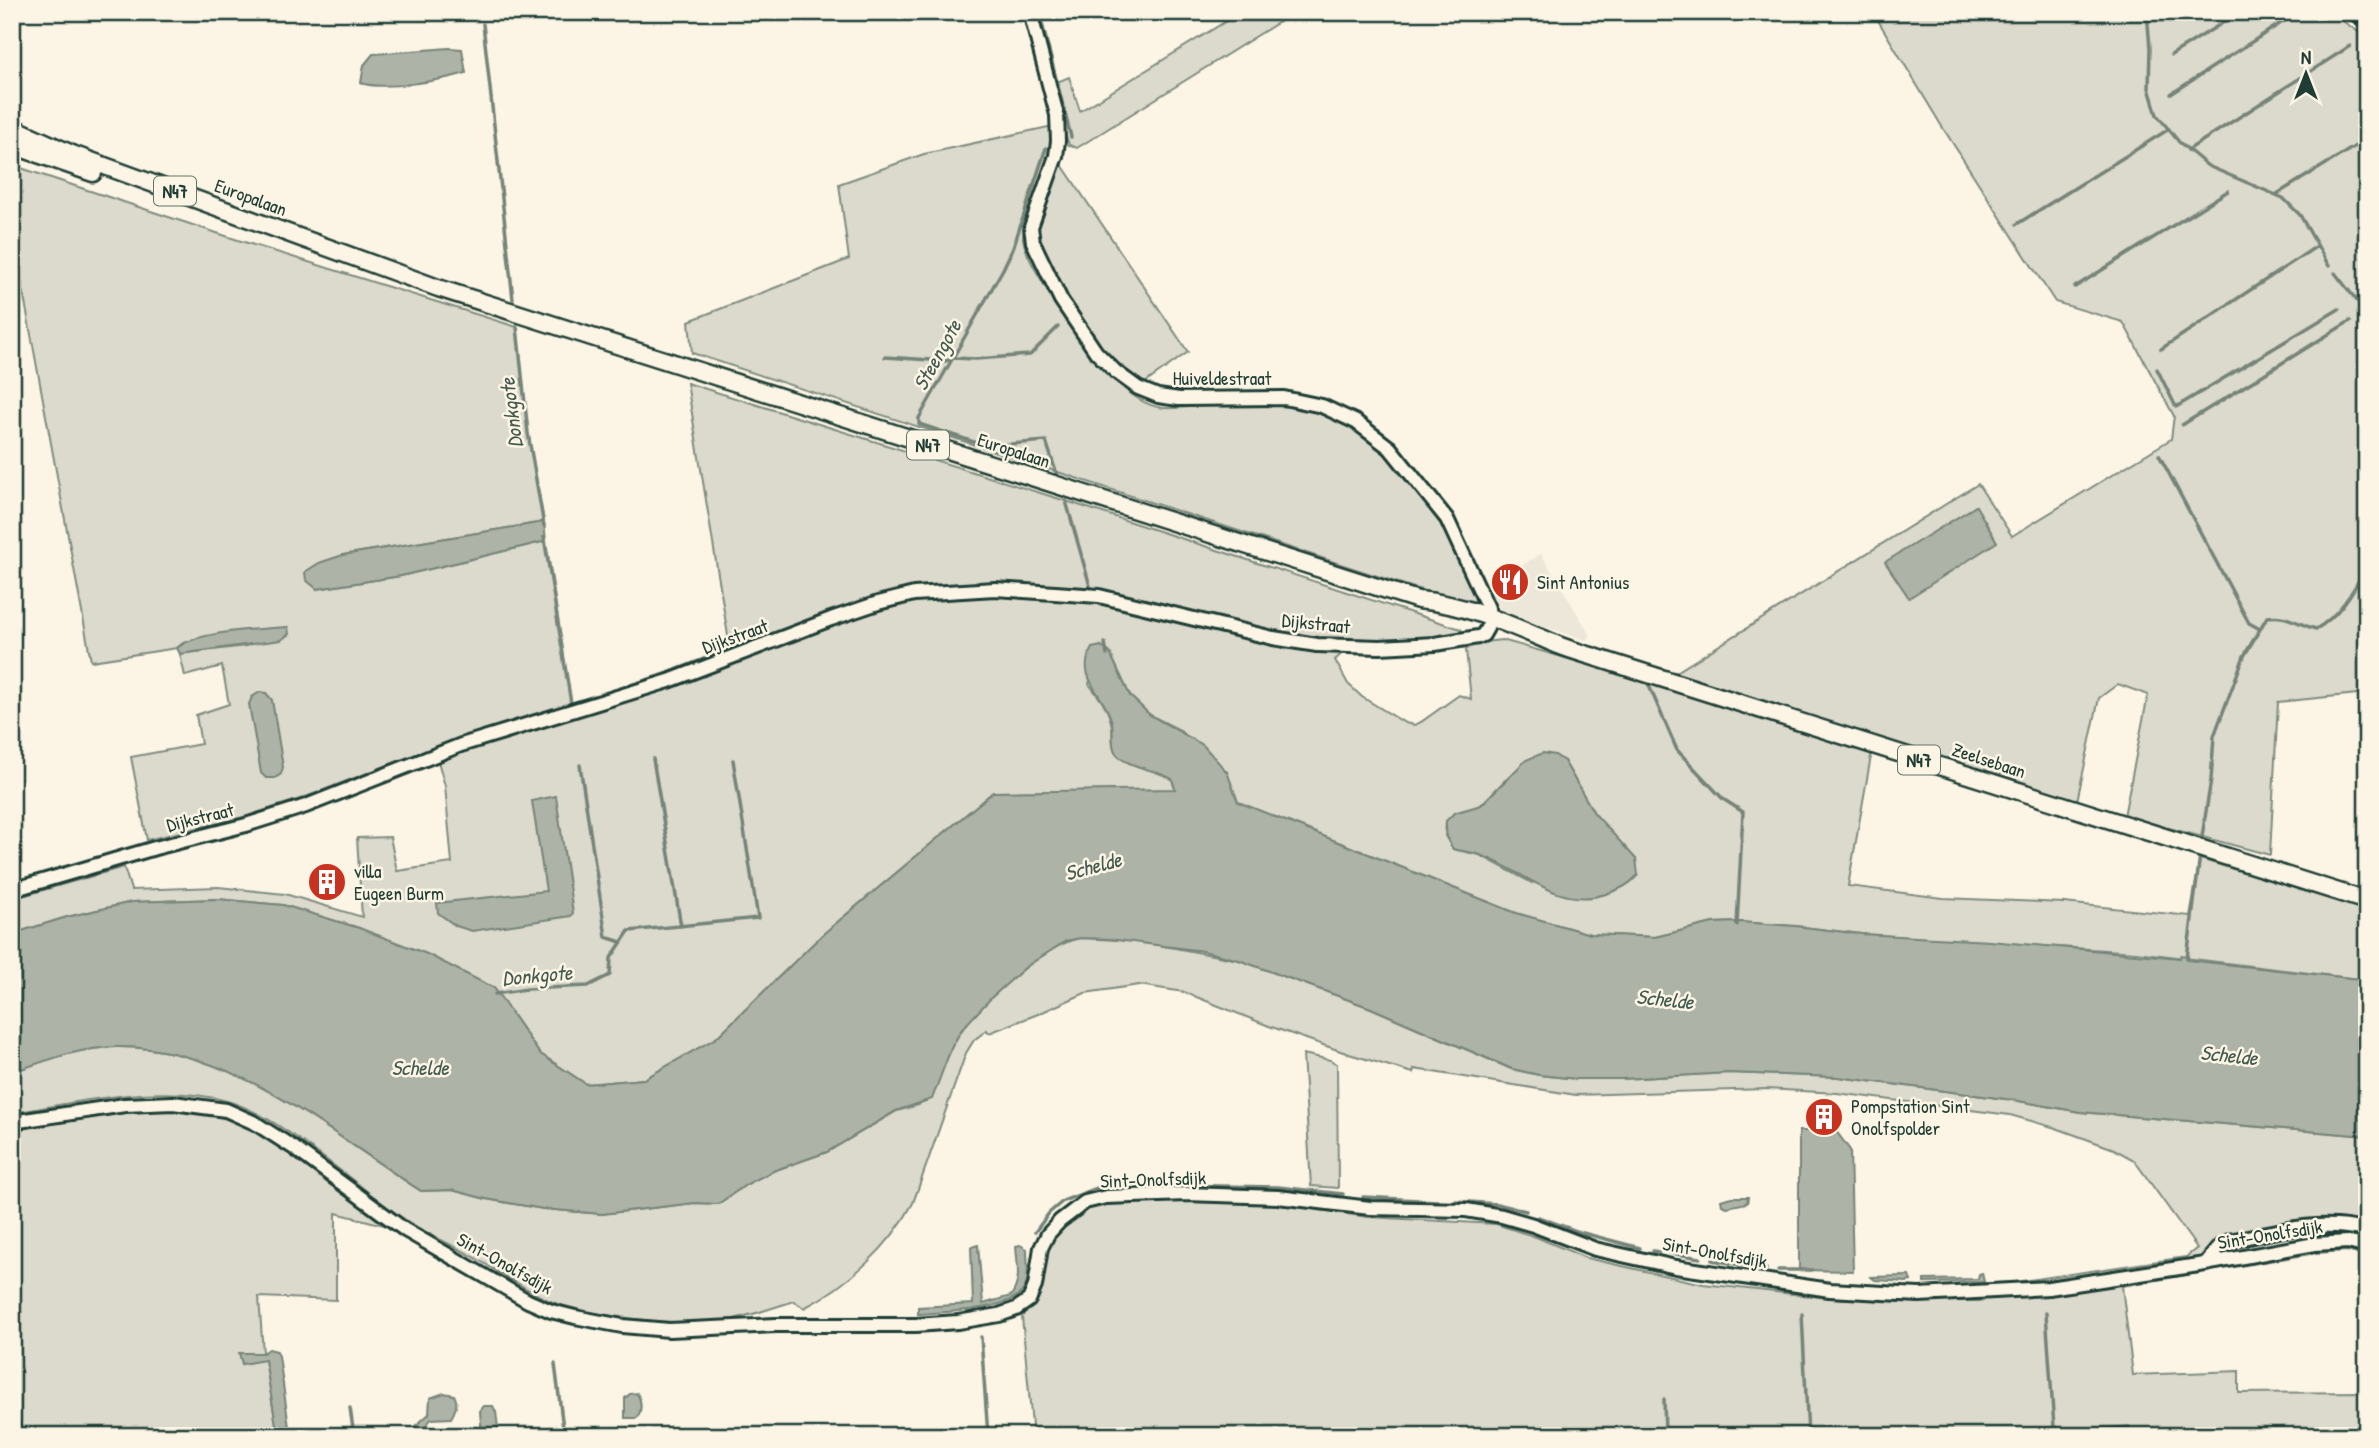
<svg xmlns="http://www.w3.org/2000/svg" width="2379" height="1448" viewBox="0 0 2379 1448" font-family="'Patrick Hand',sans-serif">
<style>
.built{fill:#ece7d8}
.green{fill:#dcdacc;stroke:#7e8c80;stroke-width:2;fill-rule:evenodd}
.water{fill:#aeb3a7;stroke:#758479;stroke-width:2}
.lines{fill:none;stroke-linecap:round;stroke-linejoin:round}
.stream{stroke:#758479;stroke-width:3.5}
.minor-casing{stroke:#1f3d34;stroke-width:18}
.major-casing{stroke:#1f3d34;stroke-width:21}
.minor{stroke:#fcf5e5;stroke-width:12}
.major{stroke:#fcf5e5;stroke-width:16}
.rail-casing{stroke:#1f3d34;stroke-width:6}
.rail{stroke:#fcf5e5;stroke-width:3.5;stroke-dasharray:10;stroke-linecap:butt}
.labels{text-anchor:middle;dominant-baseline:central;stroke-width:5;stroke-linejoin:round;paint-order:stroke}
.shield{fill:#fcf5e5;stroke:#617469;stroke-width:2}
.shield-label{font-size:18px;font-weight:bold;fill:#1f3d34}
.street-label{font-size:19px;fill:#1f3d34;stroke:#fcf5e5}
.poi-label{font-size:19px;fill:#1f3d34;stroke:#fcf5e5;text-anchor:start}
.water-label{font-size:21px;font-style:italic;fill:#435a51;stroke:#fcf5e5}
</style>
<rect width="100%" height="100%" fill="#fcf5e5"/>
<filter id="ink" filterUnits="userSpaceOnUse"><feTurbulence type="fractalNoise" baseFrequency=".0143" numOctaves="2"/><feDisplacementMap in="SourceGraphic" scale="14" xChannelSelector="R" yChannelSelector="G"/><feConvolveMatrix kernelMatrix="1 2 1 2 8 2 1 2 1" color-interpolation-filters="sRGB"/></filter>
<g filter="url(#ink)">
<path class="built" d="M1541 554 1591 636 1586 640 1503 613 1487 587Z"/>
<g class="green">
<path d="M1241 12H1295L1077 148 1069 145 1064 130 1057 82 1069 77 1080 111Z"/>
<path d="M1873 12H2330L2367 38V693L2278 702 2270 855 2124 816 2148 695 2118 684 2099 698 2077 801 1675 673 1978 484 2012 536 2171 439 2174 416 2123 322 2055 302 1941 125Z"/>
<path d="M1053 126C1051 142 1048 157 1043 172 1038 188 1022 224 1023 238 1025 258 1049 291 1059 309 1077 341 1125 405 1164 408 1178 409 1193 406 1206 406 1256 403 1301 402 1346 423 1403 450 1455 542 1477 598L1473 602H1461L1411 587 692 353 689 321 849 259 839 184 924 154Z"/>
<path d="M1056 156 1188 352 1138 388 1096 352 1033 242Z"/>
<path d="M12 165 238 240 517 327 528 433 544 522 343 555 318 589 401 576 546 541 571 703 666 673 730 648 687 383 1066 501 1461 629 1462 634 1452 641 1349 647 1335 660 1348 684 1362 697 1405 723 1414 725 1421 722 1459 695 1471 699 1466 650 1474 643 1502 640 1873 745 1848 886 1943 898 2064 903 2190 916 2200 859 2367 910V980L2136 952 1861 934 1795 926 1739 922 1713 923 1655 937 1590 934 1516 913 1238 802 1227 772 1178 729 1150 715 1130 696 1110 653 1101 646 1089 684C1097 695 1108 707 1111 722 1114 732 1110 745 1117 754 1128 767 1158 770 1172 779L1175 790 993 792 822 935 716 1038 644 1079 586 1084 539 1053 494 988 359 928 283 905 217 899 132 902 67 917 12 934V899L124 867 131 890 218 887 285 894 362 917 357 838 390 837 397 871 452 863 445 786 434 747 303 798 244 817 147 840 131 757 201 744 196 715 229 704 222 666 185 676 180 654 246 646 288 627 183 643 177 648 91 661 12 231ZM1564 761 1594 813 1612 834 1532 883 1480 855 1453 849 1445 836 1446 821 1481 805 1505 780Z"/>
<path d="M1080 938 1137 941 1239 960 1371 1008 1511 1069 1539 1075 1577 1079H1621L1729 1073 1838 1077 2013 1100 2080 1112 2367 1136V1257L2347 1251 2316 1253 2122 1286 2133 1375 2239 1371V1393L2367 1392V1436H1033L1022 1317C1051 1275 1034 1222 1097 1204L1184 1200 1277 1204 1368 1217 1496 1224 1536 1237 1586 1258 1703 1284 1829 1298 1918 1301H1983L1984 1292 1973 1284 2015 1282 2186 1257 2197 1248 2134 1160 2114 1149 2056 1128 2010 1115 1837 1093 1766 1089 1576 1095 1414 1069 1413 1073 1349 1054 1269 1026 1184 992 1139 985 1085 993 1038 1014 989 1033 987 1030 974 1040 966 1053 913 1203C890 1247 848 1285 804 1308L794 1301C772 1308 750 1316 728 1320 687 1327 588 1317 550 1301 523 1289 498 1271 472 1256 450 1244 428 1234 407 1221 395 1214 384 1204 373 1196 335 1167 272 1113 227 1101 161 1082 79 1102 12 1113V1072C45 1061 81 1047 116 1047 232 1045 328 1132 421 1191L452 1190 486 1199 543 1209 602 1214 695 1203 718 1204 747 1184 773 1171 827 1152 897 1111 919 1105C927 1092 935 1081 942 1068 950 1055 953 1042 962 1030 985 999 1043 946 1080 938Z"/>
<path d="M1303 1054 1330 1060 1337 1064 1338 1188 1311 1186Z"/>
<path d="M163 1110C186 1112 210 1112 232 1121 288 1143 337 1188 384 1225L336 1213V1300L259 1297 263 1353 239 1354 265 1359 278 1436H12V1126L103 1114Z"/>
</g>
<g class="water">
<path d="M449 48 462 49 466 73C443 80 383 91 361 83L364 65 373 54Z"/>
<path d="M1976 506 1997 542 1909 598 1885 562Z"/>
<path d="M544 522 546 541 401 576 317 589 306 580 305 572 319 563 343 555Z"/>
<path d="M288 627 289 634 281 640 180 654 177 648C196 631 261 629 288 627Z"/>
<path d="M1101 646 1110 653 1130 696 1150 715 1203 745 1227 772 1238 802 1516 913 1590 934 1655 937 1713 923 1739 922 1795 926 1861 934 1990 941 2180 958 2181 955 2188 956V960L2367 980V1136L2080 1112 2013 1100 1838 1077 1729 1073 1621 1079H1577L1539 1075 1512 1069 1371 1008 1239 960 1203 951 1109 939 1080 938 1066 941 1027 966 992 997 962 1029 952 1046 932 1099 896 1111 827 1152 773 1171 747 1184 718 1204 695 1203 602 1214 543 1209 486 1199 452 1190 421 1191C328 1132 232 1045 116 1047 81 1047 45 1061 12 1072V934L67 917 132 902 217 899 283 905 359 928 427 954 494 988 539 1053 586 1084 644 1079 716 1038 822 935 993 792 1175 789 1172 779C1158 770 1128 767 1117 755 1110 746 1114 733 1112 723 1107 696 1074 679 1092 648Z"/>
<path d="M260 692 266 693 272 700 283 767 281 774 275 778H266L261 773 249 704 252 697Z"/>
<path d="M1543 753 1555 755 1564 761 1594 813 1636 859 1638 875C1628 886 1620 889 1606 894 1557 910 1522 869 1480 855 1471 852 1461 851 1453 849 1446 839 1446 833 1446 821L1454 813 1481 805 1526 760Z"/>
<path d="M556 796 573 913 571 916 472 931 456 926 438 913 437 903 546 891 532 801Z"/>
<path d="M1799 1131H1836L1850 1150 1853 1271 1799 1270Z"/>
<path d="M1731 1197H1748L1747 1203 1727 1207 1722 1205 1721 1200Z"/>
<path d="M978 1245 983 1304 1011 1296C1022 1280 1017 1264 1016 1246L1020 1245 1027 1249C1027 1260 1030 1279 1024 1289 1011 1311 942 1312 918 1314V1307L973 1304 971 1247Z"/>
<path d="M1982 1273 1984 1282 1924 1283V1280L1978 1279 1979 1274Z"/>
<path d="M1909 1276 1911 1281 1907 1282 1875 1280 1871 1277Z"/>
<path d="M269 1349 277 1351 279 1356 289 1427C308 1436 317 1424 338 1436H278L265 1360 242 1364 239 1353H263Z"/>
<path d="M444 1393 454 1395C459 1403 455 1411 451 1418L431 1419 426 1426 428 1436H411V1430L429 1414 430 1398Z"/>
<path d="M637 1393C642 1402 642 1410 637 1418H625V1398L630 1394Z"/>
<path d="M484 1406H493L496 1412 499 1436H482L480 1411Z"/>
</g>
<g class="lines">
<g class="stream">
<path d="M1039 12 1071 137"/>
<path d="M2147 12 2150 48 2149 88 2157 115 2179 142 2208 166 2283 198 2300 215 2329 266"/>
<path d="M483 24 513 299"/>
<path d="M2171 55 2240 12"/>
<path d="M2171 94 2295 14"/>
<path d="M1046 148 1013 248 1003 269 919 418V424L986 446 1046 441 1057 475"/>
<path d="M2188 150 2350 46"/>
<path d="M2277 194 2367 139"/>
<path d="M2017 224 2169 129"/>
<path d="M2335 273 2357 301 2367 295"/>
<path d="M2075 287 2228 191"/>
<path d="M2367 310 2365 311 2367 313"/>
<path d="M517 327 528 433 544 526"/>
<path d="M2161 349 2317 246"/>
<path d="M885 357 946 361 953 358 976 359 1030 355 1058 327"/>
<path d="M2157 369 2176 407 2339 309"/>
<path d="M2182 425 2350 321"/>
<path d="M2159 455 2249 623 2260 629"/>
<path d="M1066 501 1090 586"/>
<path d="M544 537 571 703"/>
<path d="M1105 643 1107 655"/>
<path d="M1647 681 1677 750 1723 799 1743 812 1737 925"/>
<path d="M653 759 681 926"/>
<path d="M580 765 606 937 621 942"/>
<path d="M2201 843 2211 780 2214 736 2244 656 2267 617C2287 614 2297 624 2316 629 2339 616 2356 588 2367 564"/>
<path d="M2187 958 2200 855"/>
<path d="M495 994 527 989 588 986 610 975 611 958 629 931 758 918 733 760"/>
<path d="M1363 1197 1437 1201"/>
<path d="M1456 1201 1497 1204 1526 1211"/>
<path d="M1538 1217 1579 1232 1640 1248"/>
<path d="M1035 1232 1049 1213 1063 1201 1108 1184 1278 1187 1343 1194"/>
<path d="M1653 1251 1659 1252"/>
<path d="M1670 1253 1700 1258"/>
<path d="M1712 1260 1766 1269"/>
<path d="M1778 1270H1812"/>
<path d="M2046 1313 2054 1427 2070 1432V1436"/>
<path d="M1802 1314 1808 1436"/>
<path d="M981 1337 988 1436"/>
<path d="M555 1364 564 1436"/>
<path d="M12 1382 13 1398 22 1436"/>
<path d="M1664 1399 1665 1436"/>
<path d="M350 1408 354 1436"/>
<path d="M2070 1432 2129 1427"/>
<path d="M2011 1436 2044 1432 2054 1427"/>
</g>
<defs>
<g id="minor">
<path d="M1030 12 1057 115 1058 141 1056 156 1031 227 1033 242 1061 300 1096 352 1116 372 1138 388 1158 396 1179 399 1284 398 1322 406 1356 422 1390 448 1447 519 1488 608 1489 618"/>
<path d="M12 890 155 848 246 825 306 806 461 745 669 681 831 619 878 603 914 594 995 589 1099 596 1273 638 1317 645 1380 647 1435 644 1478 637 1483 635 1487 628"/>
<path d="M12 1122 125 1105 173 1103 226 1110 255 1123 294 1148 405 1230 528 1301 551 1311 575 1317 622 1326 669 1330 776 1325H916L958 1322 999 1315 1016 1309 1029 1300 1035 1286 1041 1248 1048 1234 1060 1221 1085 1202 1106 1197 1186 1194 1278 1197 1370 1208 1466 1210 1502 1216 1533 1225 1595 1249 1676 1267 1830 1290 1919 1295 2049 1288 2205 1264 2315 1244 2348 1242 2367 1247"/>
<path d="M2205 1264 2220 1246 2229 1241C2273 1232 2321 1218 2367 1231"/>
</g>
<g id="major">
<path d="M12 127 72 154 438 288 1418 600C1466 604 1513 626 1558 645 1573 651 1589 655 1604 660L2367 901"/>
<path d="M12 145 93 173"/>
</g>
</defs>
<use href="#minor" class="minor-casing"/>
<use href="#major" class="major-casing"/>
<use href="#minor" class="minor"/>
<use href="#major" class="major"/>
<defs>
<path id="rail" d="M2342 12 2367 29"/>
</defs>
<use href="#rail" class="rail-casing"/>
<use href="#rail" class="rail"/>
</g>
</g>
<defs>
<symbol id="restaurant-disc" viewBox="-11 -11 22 22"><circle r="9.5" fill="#c8321e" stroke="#fcf5e5"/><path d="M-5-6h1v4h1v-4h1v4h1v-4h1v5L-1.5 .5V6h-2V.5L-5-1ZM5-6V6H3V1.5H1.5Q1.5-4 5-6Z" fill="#fff"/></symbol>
<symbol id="building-disc" viewBox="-11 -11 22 22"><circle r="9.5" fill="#c8321e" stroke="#fcf5e5"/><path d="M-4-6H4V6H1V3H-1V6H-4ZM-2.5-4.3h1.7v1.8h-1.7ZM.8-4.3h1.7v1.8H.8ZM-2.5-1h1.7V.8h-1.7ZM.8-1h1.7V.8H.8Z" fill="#fff"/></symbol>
</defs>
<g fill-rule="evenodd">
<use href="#restaurant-disc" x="1488" y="560" width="44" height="44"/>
<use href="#building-disc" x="305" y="860" width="44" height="44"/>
<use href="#building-disc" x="1802" y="1095" width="44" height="44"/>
</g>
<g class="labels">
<g class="shield">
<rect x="154" y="176.5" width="42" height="29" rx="5"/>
<rect x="907" y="430.5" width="42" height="29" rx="5"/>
<rect x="1898" y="745.5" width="42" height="29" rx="5"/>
</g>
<g class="shield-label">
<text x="175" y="191">N47</text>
<text x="928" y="445">N47</text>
<text x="1919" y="760">N47</text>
</g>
<g class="street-label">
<text transform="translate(251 197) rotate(20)">Europalaan</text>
<text x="1222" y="378">Huiveldestraat</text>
<text transform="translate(1014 450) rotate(18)">Europalaan</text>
<text transform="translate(1316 623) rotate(6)">Dijkstraat</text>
<text transform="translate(735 636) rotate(-20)">Dijkstraat</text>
<text transform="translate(1989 760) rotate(18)">Zeelsebaan</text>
<text transform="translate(200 817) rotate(-14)">Dijkstraat</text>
<text transform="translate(1153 1179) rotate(-2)">Sint-Onolfsdijk</text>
<text transform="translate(2270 1234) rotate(-9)">Sint-Onolfsdijk</text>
<text transform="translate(1715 1252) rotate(10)">Sint-Onolfsdijk</text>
<text transform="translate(505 1263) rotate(29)">Sint-Onolfsdijk</text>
</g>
<g class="poi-label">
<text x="1537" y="582">Sint Antonius</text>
<text x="354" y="871">villa<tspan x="354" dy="22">Eugeen Burm</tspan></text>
<text x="1851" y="1106">Pompstation Sint<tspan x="1851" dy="22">Onolfspolder</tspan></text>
</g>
<g class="water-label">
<text transform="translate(937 355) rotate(-61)">Steengote</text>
<text transform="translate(511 413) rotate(-97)">Donkgote</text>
<text transform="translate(1093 866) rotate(-15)">Schelde</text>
<text transform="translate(537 975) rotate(-5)">Donkgote</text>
<text transform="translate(1665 999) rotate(6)">Schelde</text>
<text transform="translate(2229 1055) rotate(6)">Schelde</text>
<text x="420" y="1067">Schelde</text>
</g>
</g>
<rect width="2379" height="1448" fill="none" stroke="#fcf5e5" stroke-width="42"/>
<rect x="21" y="21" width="2337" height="1406" fill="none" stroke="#1f3d34" stroke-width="2.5" filter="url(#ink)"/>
<g transform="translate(2306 74)" stroke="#fcf5e5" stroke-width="5" paint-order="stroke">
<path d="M0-5L12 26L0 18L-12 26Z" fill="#1f3d34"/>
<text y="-10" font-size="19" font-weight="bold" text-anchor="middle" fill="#1f3d34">N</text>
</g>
</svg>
